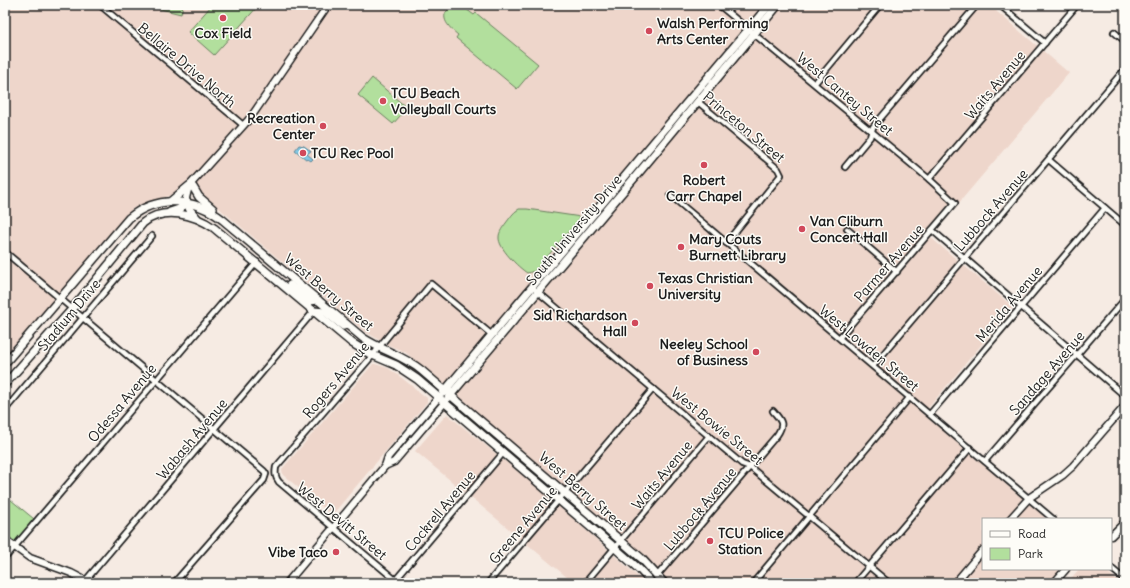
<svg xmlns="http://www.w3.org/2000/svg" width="1130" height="588" viewBox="0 0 1130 588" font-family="Delius,sans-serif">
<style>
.built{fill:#eed6cb}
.green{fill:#b2df9d;stroke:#677e5c}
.water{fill:#83c8e4;stroke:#5a8394}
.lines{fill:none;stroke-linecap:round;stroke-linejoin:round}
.minor-casing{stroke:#1c1c1c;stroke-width:8}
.tertiary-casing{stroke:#1c1c1c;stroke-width:9}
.secondary-casing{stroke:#1c1c1c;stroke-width:10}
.minor{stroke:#fdfcf7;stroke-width:4.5}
.tertiary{stroke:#fdfcf7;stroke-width:6}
.secondary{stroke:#fdfcf7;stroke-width:7}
.poi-dot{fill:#d1495b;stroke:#fdfcf7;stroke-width:1.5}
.labels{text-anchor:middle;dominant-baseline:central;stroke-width:3;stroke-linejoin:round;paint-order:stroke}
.poi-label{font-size:14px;font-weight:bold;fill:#1c1c1c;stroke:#fdfcf7;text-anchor:start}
.street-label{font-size:14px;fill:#1c1c1c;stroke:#fdfcf7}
</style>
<rect width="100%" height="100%" fill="#f6ebe3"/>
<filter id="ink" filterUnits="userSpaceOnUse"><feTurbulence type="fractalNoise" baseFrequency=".025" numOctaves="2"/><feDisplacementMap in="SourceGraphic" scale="8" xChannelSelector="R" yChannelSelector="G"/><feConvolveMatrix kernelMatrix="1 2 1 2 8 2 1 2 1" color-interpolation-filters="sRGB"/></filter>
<g filter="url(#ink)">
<g class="built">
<path d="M5 5H989L1069 73 930 237 1013 307 923 414 1047 519H983V569H1061L1050 583H669L639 551 405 352 386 344 364 331 187 181 177 193 133 208 5 359Z"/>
<path d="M373 364H375L388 368 398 375 427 398V402L332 515 283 475 282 469Z"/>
<path d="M447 414 548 496 645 583H591L583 577 578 583H574L415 451Z"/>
<path d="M1079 569H1104L1120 583H1067Z"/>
</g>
<g class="green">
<path d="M144 5H183L181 14Z"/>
<path d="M212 5H259L214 55 188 32Z"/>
<path d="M454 6H462L474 15 476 13 538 64 517 89 456 38 458 35C448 27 436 14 454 6Z"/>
<path d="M372 78 407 108 393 124 358 95Z"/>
<path d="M519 209H527L581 217 535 271 527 273C518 267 498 248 499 237 499 232 503 227 506 223 510 218 513 212 519 209Z"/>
<path d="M5 495 34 519 15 542 5 533Z"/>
</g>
<path class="water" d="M299 145 304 146 311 151 307 154 313 159 311 161 308 159 307 160 295 150Z"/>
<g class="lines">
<defs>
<g id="minor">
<path d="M100 5 243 125"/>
<path d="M719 5 929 179 955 203 840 337"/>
<path d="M1000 5 1045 43"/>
<path d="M1114 32 1125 41"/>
<path d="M815 83 880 5"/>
<path d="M697 101 778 169 781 175 726 243"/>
<path d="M1049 160 1125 225"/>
<path d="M845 167 870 137 873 127 977 5"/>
<path d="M929 179 1077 5"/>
<path d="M670 195 1053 519"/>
<path d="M847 229 897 272"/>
<path d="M932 230 1125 396"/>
<path d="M5 252 264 471 266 474 264 480 174 583"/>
<path d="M532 287 742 464 750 467 889 583"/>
<path d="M873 366 1125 69"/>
<path d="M5 410 152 236"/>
<path d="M930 414 1105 208"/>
<path d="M985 461 1125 299"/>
<path d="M5 558 257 262"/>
<path d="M1111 568 1125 580"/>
<path d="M656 577 777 435C785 423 781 421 773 411"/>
<path d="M86 580 314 311"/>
<path d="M393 583 504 452"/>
<path d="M399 583 279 482C275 477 275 473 276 467L373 355 379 347 431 284 492 335"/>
<path d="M488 583 653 389"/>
<path d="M585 583 709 436"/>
<path d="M753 583 910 397"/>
<path d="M855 583 970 448"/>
</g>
<g id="tertiary">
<path d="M187 203 186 198 189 186 251 117 328 5"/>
<path d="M385 466 394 462 445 402"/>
<path d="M1010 519 1029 498 1063 475 1073 466 1125 406"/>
<path d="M1111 536 1125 522"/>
<path d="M5 540 30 558 71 573 90 583"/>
<path d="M287 583 385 466 388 457 439 397"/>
<path d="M955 583 983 550"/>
<path d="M1054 583 1066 569"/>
</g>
<g id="secondary">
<path d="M193 187 199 197 213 209"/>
<path d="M171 201 189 186"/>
<path d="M170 212 179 209 187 203 190 210 197 218"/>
<path d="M290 285 310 301 318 300"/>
<path d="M314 311 325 312 343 326"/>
<path d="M5 363 129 218C158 194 195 198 223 220L363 338C381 350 404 356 421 370L641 558 664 583"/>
<path d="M5 384 73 308 143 223C164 206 194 214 214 228L352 343 370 354 396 365 417 379 615 548 640 570 652 583"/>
<path d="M443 393 769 5"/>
<path d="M448 398 641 170 778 5"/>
</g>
</defs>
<use href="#minor" class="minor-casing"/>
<use href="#tertiary" class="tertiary-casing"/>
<use href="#secondary" class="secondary-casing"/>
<use href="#minor" class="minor"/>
<use href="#tertiary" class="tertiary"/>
<use href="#secondary" class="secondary"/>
</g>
</g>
<g class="poi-dot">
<circle cx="223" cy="18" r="4"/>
<circle cx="649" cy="31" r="4"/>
<circle cx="383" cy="101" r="4"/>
<circle cx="323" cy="126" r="4"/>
<circle cx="303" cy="153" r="4"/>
<circle cx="704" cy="165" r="4"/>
<circle cx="802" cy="229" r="4"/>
<circle cx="681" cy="247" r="4"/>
<circle cx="650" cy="286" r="4"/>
<circle cx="635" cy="323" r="4"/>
<circle cx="756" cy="352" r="4"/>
<circle cx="710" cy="541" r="4"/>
<circle cx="336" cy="552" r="4"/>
</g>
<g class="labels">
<g class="poi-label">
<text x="657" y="23">Walsh Performing<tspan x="657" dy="16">Arts Center</tspan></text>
<text x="223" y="33" text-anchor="middle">Cox Field</text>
<text x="391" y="93">TCU Beach<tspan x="391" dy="16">Volleyball Courts</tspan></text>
<text x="315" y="118" text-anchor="end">Recreation<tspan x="315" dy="16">Center</tspan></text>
<text x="311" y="153">TCU Rec Pool</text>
<text x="704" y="180" text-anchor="middle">Robert<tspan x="704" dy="16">Carr Chapel</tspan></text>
<text x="810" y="221">Van Cliburn<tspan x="810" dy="16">Concert Hall</tspan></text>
<text x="689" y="239">Mary Couts<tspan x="689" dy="16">Burnett Library</tspan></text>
<text x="658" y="278">Texas Christian<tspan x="658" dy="16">University</tspan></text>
<text x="627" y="315" text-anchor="end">Sid Richardson<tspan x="627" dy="16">Hall</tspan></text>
<text x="748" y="344" text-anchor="end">Neeley School<tspan x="748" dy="16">of Business</tspan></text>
<text x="718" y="533">TCU Police<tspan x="718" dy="16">Station</tspan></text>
<text x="328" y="552" text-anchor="end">Vibe Taco</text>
</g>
<g class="street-label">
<text transform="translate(187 65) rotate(40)">Bellaire Drive North</text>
<text transform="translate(995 85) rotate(-50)">Waits Avenue</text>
<text transform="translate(845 94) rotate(40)">West Cantey Street</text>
<text transform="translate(744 127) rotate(40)">Princeton Street</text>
<text transform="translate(991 210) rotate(-49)">Lubbock Avenue</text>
<text transform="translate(574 230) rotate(-50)">South University Drive</text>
<text transform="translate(889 263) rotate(-49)">Parmer Avenue</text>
<text transform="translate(329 292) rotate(40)">West Berry Street</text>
<text transform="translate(1009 304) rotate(-50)">Merida Avenue</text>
<text transform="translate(69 315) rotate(-50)">Stadium Drive</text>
<text transform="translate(869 348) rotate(40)">West Lowden Street</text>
<text transform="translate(1047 373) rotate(-49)">Sandage Avenue</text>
<text transform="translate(336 380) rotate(-50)">Rogers Avenue</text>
<text transform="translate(122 403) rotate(-50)">Odessa Avenue</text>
<text transform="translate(717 426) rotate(39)">West Bowie Street</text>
<text transform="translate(192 439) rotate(-50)">Wabash Avenue</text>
<text transform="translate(662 475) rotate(-50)">Waits Avenue</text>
<text transform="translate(583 491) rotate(41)">West Berry Street</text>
<text transform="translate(700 509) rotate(-50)">Lubbock Avenue</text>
<text transform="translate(440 511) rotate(-50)">Cockrell Avenue</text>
<text transform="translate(342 521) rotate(40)">West Devitt Street</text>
<text transform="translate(523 525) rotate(-50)">Greene Avenue</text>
</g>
</g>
<rect width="1130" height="588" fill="none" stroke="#fdfcf7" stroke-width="20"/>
<rect x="10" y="10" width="1110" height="568" fill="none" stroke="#1c1c1c" stroke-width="1.5" filter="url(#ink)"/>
<rect x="982" y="518" width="130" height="52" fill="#fdfcf7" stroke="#a3a29f"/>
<rect x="990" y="531" width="20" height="6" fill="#fdfcf7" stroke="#a3a29f"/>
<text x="1018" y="538" font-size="12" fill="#1c1c1c">Road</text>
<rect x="990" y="548" width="20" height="12" fill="#b2df9d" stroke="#a3a29f"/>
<text x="1018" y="558" font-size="12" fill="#1c1c1c">Park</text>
</svg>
